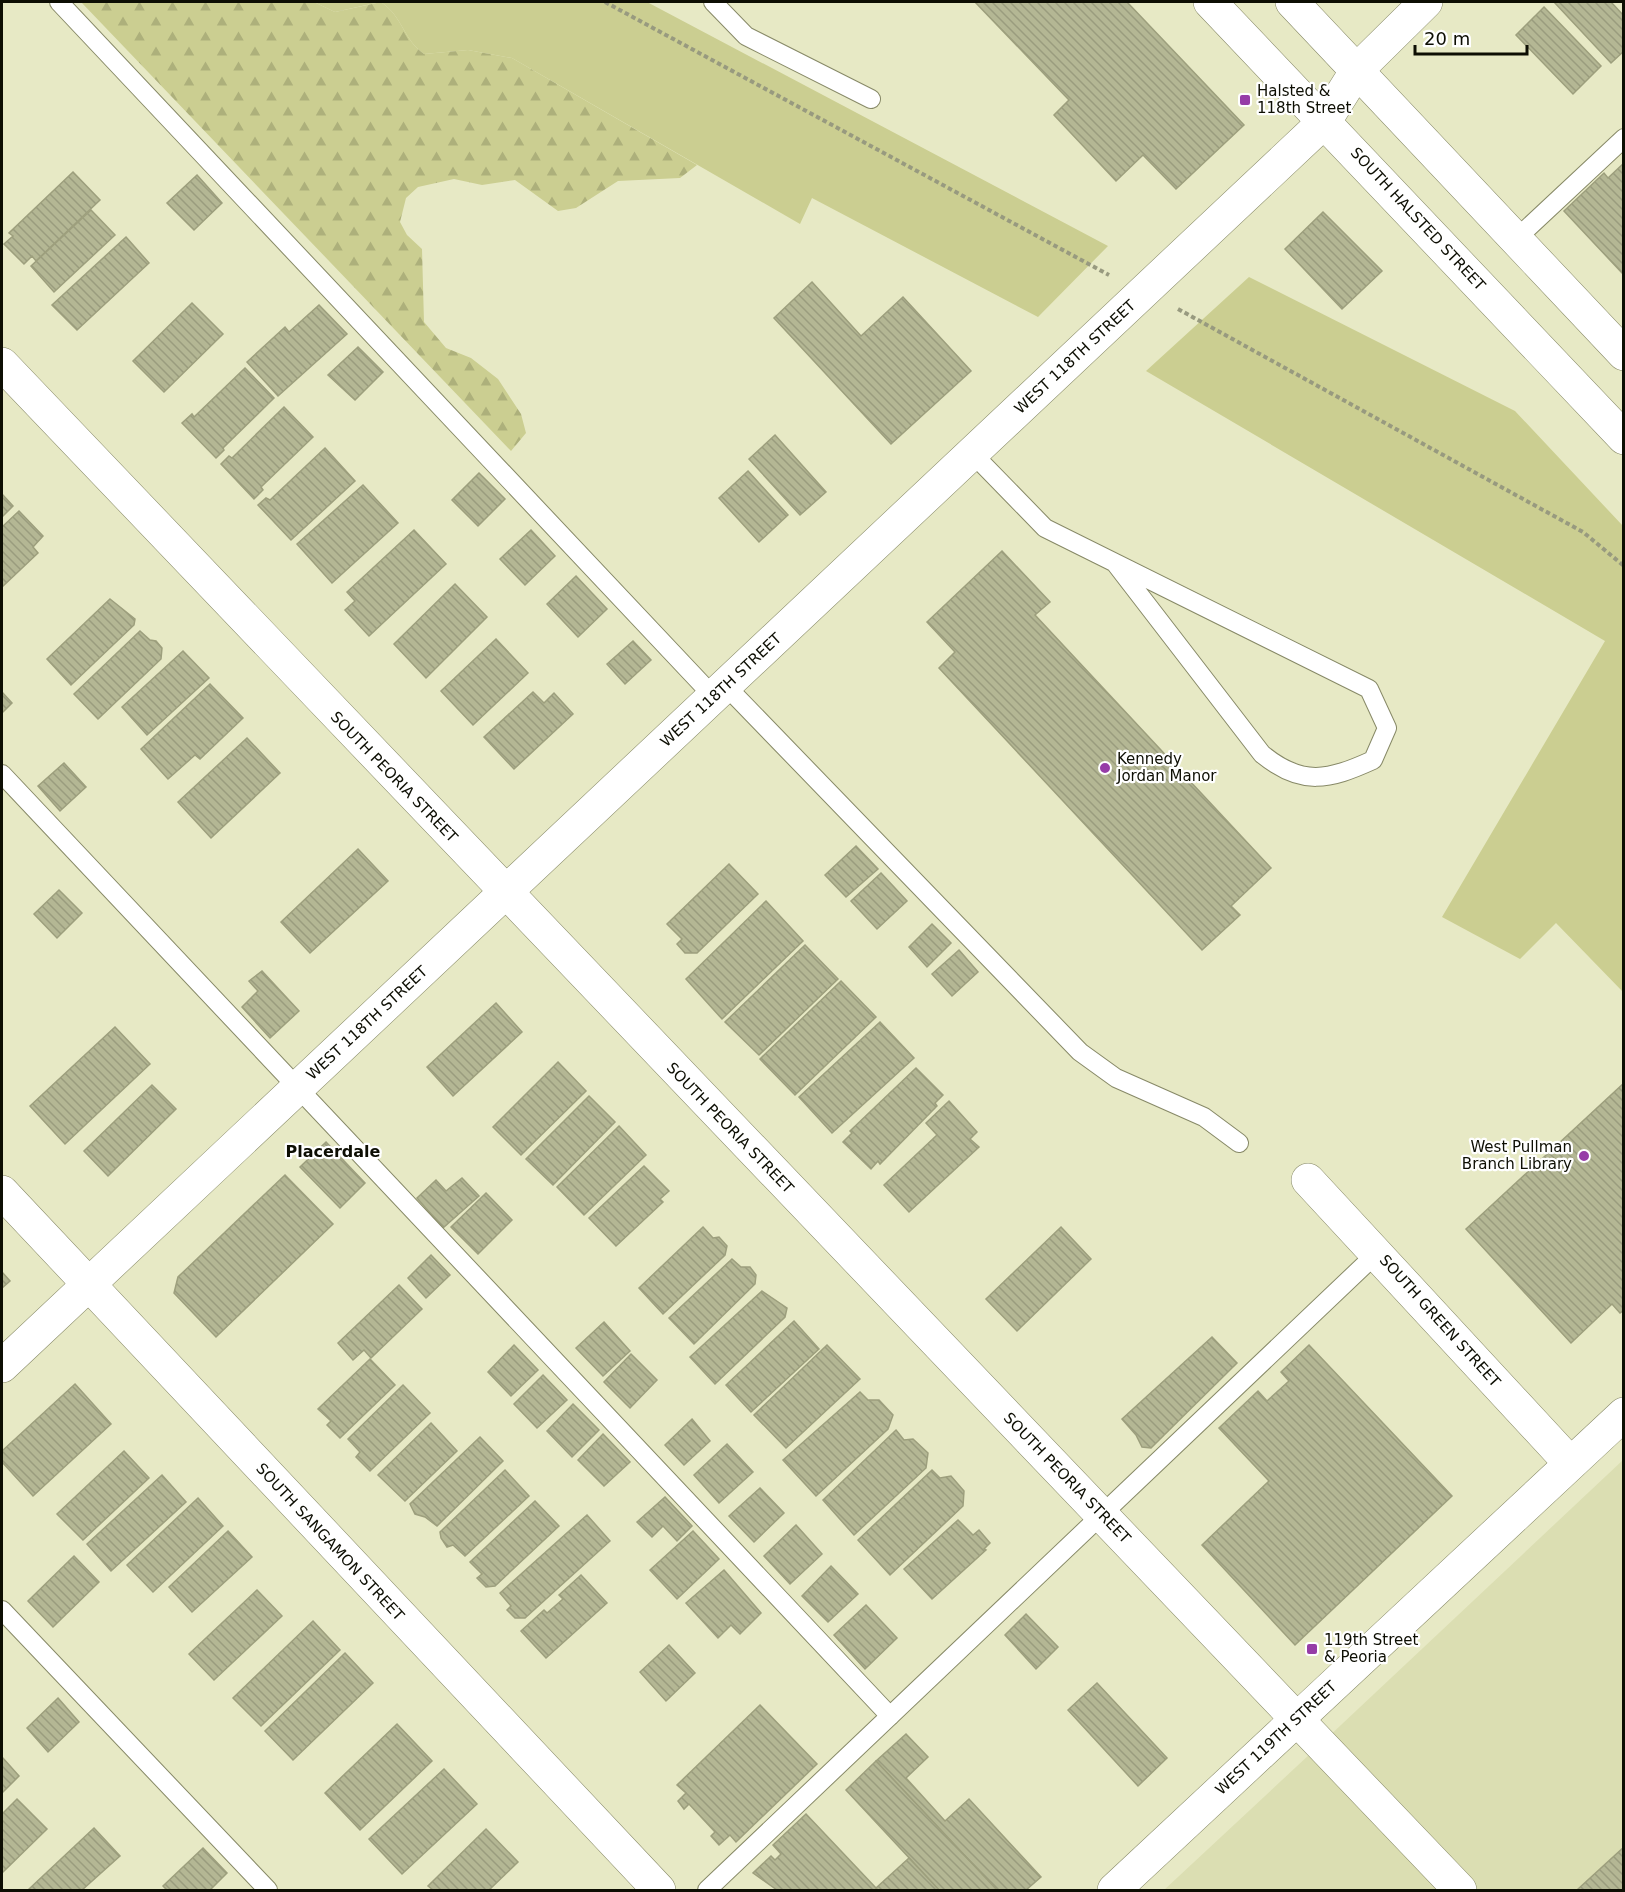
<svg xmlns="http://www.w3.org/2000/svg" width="1625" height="1892" viewBox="0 0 1625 1892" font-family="'DejaVu Sans',sans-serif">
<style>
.built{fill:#dbdeb2}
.green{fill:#cbce91}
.forest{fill:url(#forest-firs)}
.building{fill:url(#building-back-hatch);stroke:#9d9f7d;stroke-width:1.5}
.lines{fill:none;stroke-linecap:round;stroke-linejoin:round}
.service-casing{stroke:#878967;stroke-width:20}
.minor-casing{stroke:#878967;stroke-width:34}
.tertiary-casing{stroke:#878967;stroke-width:34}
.primary-casing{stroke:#878967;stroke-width:34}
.path{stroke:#989a7f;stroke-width:4;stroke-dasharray:4.5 3;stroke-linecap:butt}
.service{stroke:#fff;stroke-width:18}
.minor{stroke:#fff;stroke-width:33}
.tertiary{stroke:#fff;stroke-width:33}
.primary{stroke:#fff;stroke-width:33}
.poi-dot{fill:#963ca7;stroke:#fff;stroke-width:2}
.labels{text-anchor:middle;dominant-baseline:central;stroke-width:4.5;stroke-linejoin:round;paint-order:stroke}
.poi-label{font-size:15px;fill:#0d0e03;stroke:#fff;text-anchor:start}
.street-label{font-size:15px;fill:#0d0e03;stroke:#fff}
.neighbourhood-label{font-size:16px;font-weight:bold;fill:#0d0e03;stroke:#fff}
</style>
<defs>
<pattern id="forest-firs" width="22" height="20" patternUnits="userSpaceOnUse" patternTransform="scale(1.5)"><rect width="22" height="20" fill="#cbce91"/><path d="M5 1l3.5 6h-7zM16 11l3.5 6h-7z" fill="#adb07b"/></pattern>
<pattern id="building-back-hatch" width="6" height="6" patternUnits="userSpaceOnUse" patternTransform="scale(1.5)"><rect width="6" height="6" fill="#b4b794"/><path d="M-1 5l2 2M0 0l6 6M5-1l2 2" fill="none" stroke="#9a9c7e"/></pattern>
</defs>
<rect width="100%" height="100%" fill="#e7e9c5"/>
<path class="built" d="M1623 1460V1890H1164L1325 1740Z"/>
<g class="green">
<path d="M314 2H380L335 12Z"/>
<path d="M381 2H647L1108 246 1038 317 812 198 800 224 512 58 468 50 424 54C403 39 403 17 381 2Z"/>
<path d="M1249 277 1515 411 1623 526V992L1556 923 1520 959 1442 917 1605 641 1146 371Z"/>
</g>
<path class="forest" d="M81 2H314L335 12 381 2C403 17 403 39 424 54L468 50 512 58 697 165 680 178 618 181 576 208 558 211 515 180 482 185 454 179 418 187 406 198 400 222 407 235 422 249 424 322 446 348 471 358 498 379 521 414 526 433 511 451Z"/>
<g class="building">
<path d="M975 2H1127L1244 125 1176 189 1143 155 1116 181 1054 115 1069 100Z"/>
<path d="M1554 2H1611L1624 16V51L1611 63Z"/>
<path d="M1544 7 1601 66 1573 94 1516 35Z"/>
<path d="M1624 163V274H1623L1564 211 1604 173 1608 178Z"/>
<path d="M73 172 100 200 36 261 32 256 24 264 4 244 13 236 9 233Z"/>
<path d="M197 175 222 203 194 230 167 203Z"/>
<path d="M91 210 115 235 54 292 31 266Z"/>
<path d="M1323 212 1382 271 1342 309 1285 249Z"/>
<path d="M126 237 149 263 77 330 52 305Z"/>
<path d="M812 282 861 336 903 297 971 371 891 444 774 318Z"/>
<path d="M192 303 223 334 164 392 133 361Z"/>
<path d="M319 305 347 334 278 396 247 362 285 327 289 332Z"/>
<path d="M358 347 383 372 355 400 328 375Z"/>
<path d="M245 368 274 398 223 448 224 450 216 458 182 423 192 414 194 417Z"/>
<path d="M284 407 313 437 261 487 263 490 254 499 221 464 229 456 232 458Z"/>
<path d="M775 435 826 492 800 515 749 459Z"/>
<path d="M325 448 355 481 291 540 258 505 266 498 270 500Z"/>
<path d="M748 471 788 515 759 542 719 498Z"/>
<path d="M479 473 505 499 478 526 452 500Z"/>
<path d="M363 485 398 523 332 583 297 544Z"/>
<path d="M2 494 13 506 2 517Z"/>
<path d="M19 511 43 536 33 547 38 553 2 587V527Z"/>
<path d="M414 530 446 564 369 636 345 610 355 601 347 592Z"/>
<path d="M531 530 555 556 525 585 500 559Z"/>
<path d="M1002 551 1050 602 1035 615 1271 868 1231 906 1240 915 1202 950 939 668 955 652 927 622Z"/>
<path d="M576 576 607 609 578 637 547 604Z"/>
<path d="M455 584 487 617 426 678 394 644Z"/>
<path d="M110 599 135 619 134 625 71 685 47 659Z"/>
<path d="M140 631 150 640 156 641 162 648 161 659 98 719 74 694Z"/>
<path d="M496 639 528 673 473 725 441 691Z"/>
<path d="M633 641 651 660 625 684 607 664Z"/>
<path d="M183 651 209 678 147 735 122 707Z"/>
<path d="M210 684 243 718 200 759 195 755 168 779 141 749Z"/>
<path d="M2 692 12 703 2 713Z"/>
<path d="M533 692 544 703 554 693 573 714 514 769 484 737Z"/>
<path d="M247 738 280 773 211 838 178 802Z"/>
<path d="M64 763 86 787 60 811 38 786Z"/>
<path d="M856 846 878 869 846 897 825 875Z"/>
<path d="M358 849 388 881 310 953 281 922Z"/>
<path d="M729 864 758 894 697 953H685L677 944 682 939 667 924Z"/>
<path d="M881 873 907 901 877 929 851 901Z"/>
<path d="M59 890 82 913 57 938 34 914Z"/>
<path d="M766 901 803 941 722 1019 686 979Z"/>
<path d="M932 924 951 943 927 967 909 947Z"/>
<path d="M805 945 838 979 759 1055 725 1022Z"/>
<path d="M959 950 978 972 952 996 932 974Z"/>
<path d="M262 971 299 1011 270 1038 242 1007 258 991 249 981Z"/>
<path d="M841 981 876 1017 795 1095 760 1059Z"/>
<path d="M496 1003 522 1032 453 1096 427 1067Z"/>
<path d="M880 1022 914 1058 832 1133 799 1097Z"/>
<path d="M115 1027 150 1064 65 1144 30 1106Z"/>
<path d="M558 1062 586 1091 521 1155 493 1127Z"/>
<path d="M916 1068 943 1095 935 1103 937 1106 880 1164 878 1161 871 1169 843 1142 852 1133 850 1131Z"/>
<path d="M1624 1083V1310L1620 1313 1612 1304 1571 1343 1466 1229Z"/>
<path d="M152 1085 176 1109 108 1176 84 1151Z"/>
<path d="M589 1096 615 1122 553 1185 526 1159Z"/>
<path d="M949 1101 977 1132 970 1139 979 1147 909 1212 884 1185 937 1135 926 1123Z"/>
<path d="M619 1126 646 1155 584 1215 557 1187Z"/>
<path d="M326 1142 365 1183 340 1208 300 1167Z"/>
<path d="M644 1166 669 1191 660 1199 663 1202 616 1246 589 1218Z"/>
<path d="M285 1175 333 1224 216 1337 174 1293 178 1277Z"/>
<path d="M462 1178 479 1196 443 1228 417 1198 436 1180 446 1191Z"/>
<path d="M486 1193 512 1220 478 1254 451 1227Z"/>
<path d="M703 1227 713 1238 719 1237 727 1246 725 1255 663 1314 639 1288Z"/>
<path d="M1061 1227 1091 1259 1017 1331 986 1299Z"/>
<path d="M431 1255 450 1275 426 1298 408 1278Z"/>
<path d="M732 1259 741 1267H750L756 1275 755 1284 694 1344 669 1318Z"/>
<path d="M2 1272 10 1281 2 1288Z"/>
<path d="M399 1285 422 1309 371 1358 364 1350 353 1360 338 1343Z"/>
<path d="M762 1291 787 1308 785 1317 715 1384 690 1357Z"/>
<path d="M794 1321 819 1349 751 1412 726 1385Z"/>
<path d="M604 1322 630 1351 603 1376 576 1348Z"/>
<path d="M1212 1337 1237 1363 1151 1448 1142 1447 1136 1435 1122 1419Z"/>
<path d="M514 1345 538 1370 511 1396 488 1372Z"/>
<path d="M827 1345 860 1379 786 1448 754 1415Z"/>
<path d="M1309 1345 1452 1496 1295 1645 1202 1545 1269 1481 1219 1428 1258 1391 1267 1401 1289 1381 1281 1372Z"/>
<path d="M631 1354 657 1380 630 1408 604 1382Z"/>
<path d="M370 1359 395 1385 340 1438 327 1425 331 1421 318 1409Z"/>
<path d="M543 1375 567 1400 537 1428 514 1404Z"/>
<path d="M75 1384 111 1424 33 1496 2 1462V1451Z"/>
<path d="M403 1385 430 1413 370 1471 356 1457 360 1452 348 1439Z"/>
<path d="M860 1392 868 1400H879L893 1415 888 1429 816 1496 783 1460Z"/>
<path d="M573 1404 599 1430 572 1457 547 1431Z"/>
<path d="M692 1419 710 1441 684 1465 665 1445Z"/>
<path d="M431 1423 457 1451 405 1501 378 1475Z"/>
<path d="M896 1430 904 1440 913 1439 928 1453 926 1468 854 1535 823 1500Z"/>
<path d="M603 1434 630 1462 604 1486 578 1460Z"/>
<path d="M480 1437 503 1461 437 1526 425 1517 415 1514 410 1504Z"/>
<path d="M727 1444 753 1472 719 1503 694 1475Z"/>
<path d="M124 1451 149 1478 83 1540 57 1514Z"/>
<path d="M505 1470 529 1496 465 1556 453 1545 447 1547 441 1538 440 1532Z"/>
<path d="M932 1470 940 1478 951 1476 964 1491 963 1506 890 1575 858 1540Z"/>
<path d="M162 1475 186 1502 111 1571 87 1544Z"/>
<path d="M760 1488 784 1513 754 1542 729 1516Z"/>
<path d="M665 1497 692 1526 677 1541 663 1526 652 1537 637 1522Z"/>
<path d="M198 1498 223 1526 153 1592 127 1565Z"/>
<path d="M535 1501 559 1526 495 1586 486 1587 477 1578 482 1574 470 1562Z"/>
<path d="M587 1515 610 1541 525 1618H515L507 1610 511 1606 500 1593Z"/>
<path d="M958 1520 973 1535 979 1530 990 1543 984 1549 986 1550 932 1599 904 1569Z"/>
<path d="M796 1525 822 1554 790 1584 764 1556Z"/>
<path d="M228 1531 252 1557 192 1612 169 1587Z"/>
<path d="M693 1531 719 1559 677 1599 650 1570Z"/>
<path d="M74 1556 99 1582 53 1627 28 1601Z"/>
<path d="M831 1566 858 1594 828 1622 802 1596Z"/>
<path d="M724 1570 761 1613 740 1634 731 1625 718 1638 686 1603Z"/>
<path d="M581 1575 607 1603 546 1658 521 1631 544 1610 547 1613 563 1599 559 1595Z"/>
<path d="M257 1590 282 1616 214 1680 189 1654Z"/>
<path d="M866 1605 897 1638 865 1669 834 1635Z"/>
<path d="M1026 1614 1058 1647 1036 1669 1005 1635Z"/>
<path d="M313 1621 340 1650 261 1726 233 1698Z"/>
<path d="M669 1645 695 1673 666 1701 640 1672Z"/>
<path d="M345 1653 373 1683 293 1760 265 1731Z"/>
<path d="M1097 1683 1167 1758 1138 1786 1068 1710Z"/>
<path d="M58 1698 79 1722 48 1752 27 1728Z"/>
<path d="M760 1705 817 1764 736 1842 730 1835 719 1845 711 1836 715 1832 689 1804 684 1809 678 1801 686 1793 677 1785Z"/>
<path d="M397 1724 432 1761 360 1830 325 1793Z"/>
<path d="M906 1734 928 1757 906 1778 945 1821 969 1799 1041 1877 1026 1890H997L876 1761Z"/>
<path d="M2 1757 19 1776 2 1793Z"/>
<path d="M876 1761 997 1890H939L846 1790Z"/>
<path d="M444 1769 477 1804 402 1874 369 1839Z"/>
<path d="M17 1799 47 1829 2 1873V1814Z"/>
<path d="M806 1814 876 1888 878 1890H777L753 1873 771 1856 775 1860 781 1854 773 1845Z"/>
<path d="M94 1828 120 1856 82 1890H28Z"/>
<path d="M486 1829 518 1862 489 1890H433L428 1886Z"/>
<path d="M1624 1847V1890H1577Z"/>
<path d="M203 1848 227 1873 210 1890H167L163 1886Z"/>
<path d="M909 1858 939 1890H878L876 1888Z"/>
</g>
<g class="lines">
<defs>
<g id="service">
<path d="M59 2 714 697"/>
<path d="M713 2 746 36 871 99"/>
<path d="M1516 239 1624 138"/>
<path d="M972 453 1045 528 1369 689 1387 728 1373 760C1329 780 1302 787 1262 754L1115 563"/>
<path d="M725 685 1080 1052 1116 1078 1204 1117 1239 1143"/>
<path d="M2 774 890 1716"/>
<path d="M2 1610 268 1890"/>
<path d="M707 1890 1377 1253"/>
</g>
<g id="minor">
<path d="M2 364 1460 1890"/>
<path d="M1308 1180 1570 1463"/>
<path d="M2 1192 659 1890"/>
<path d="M2 1366 1325 121 1357 70 1426 2"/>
</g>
<path id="tertiary" d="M1114 1890 1624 1414"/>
<g id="primary">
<path d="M1210 2 1624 438"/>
<path d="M1292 2 1624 354"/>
</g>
</defs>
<use href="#service" class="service-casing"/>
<use href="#minor" class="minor-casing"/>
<use href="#tertiary" class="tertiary-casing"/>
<use href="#primary" class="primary-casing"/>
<g class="path">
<path d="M605 2 1109 275"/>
<path d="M1178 309 1583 532 1624 566"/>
</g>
<use href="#service" class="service"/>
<use href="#minor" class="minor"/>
<use href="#tertiary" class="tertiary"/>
<use href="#primary" class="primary"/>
</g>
<g class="poi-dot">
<rect x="1239" y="94" width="12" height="12" rx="3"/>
<circle cx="1105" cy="768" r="6"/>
<circle cx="1584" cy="1156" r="6"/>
<rect x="1306" y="1643" width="12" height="12" rx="3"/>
</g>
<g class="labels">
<g class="poi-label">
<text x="1257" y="91">Halsted &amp;<tspan x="1257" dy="17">118th Street</tspan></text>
<text x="1117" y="759">Kennedy<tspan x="1117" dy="17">Jordan Manor</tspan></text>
<text x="1572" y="1147" text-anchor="end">West Pullman<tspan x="1572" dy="17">Branch Library</tspan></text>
<text x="1324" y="1640">119th Street<tspan x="1324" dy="17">&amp; Peoria</tspan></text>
</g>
<g class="street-label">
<text transform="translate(1418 219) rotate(47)">SOUTH HALSTED STREET</text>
<text transform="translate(1075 357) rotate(-43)">WEST 118TH STREET</text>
<text transform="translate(721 690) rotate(-43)">WEST 118TH STREET</text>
<text transform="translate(394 777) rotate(46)">SOUTH PEORIA STREET</text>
<text transform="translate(367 1023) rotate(-43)">WEST 118TH STREET</text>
<text transform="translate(730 1128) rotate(46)">SOUTH PEORIA STREET</text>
<text transform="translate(1440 1321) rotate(48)">SOUTH GREEN STREET</text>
<text transform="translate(1067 1478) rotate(46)">SOUTH PEORIA STREET</text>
<text transform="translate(330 1542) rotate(47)">SOUTH SANGAMON STREET</text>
<text transform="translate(1276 1738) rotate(-43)">WEST 119TH STREET</text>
</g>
<g class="neighbourhood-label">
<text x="333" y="1151">Placerdale</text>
</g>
</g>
<rect width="1625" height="1892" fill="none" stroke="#0d0e03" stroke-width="6"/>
<path d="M1415 45v9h112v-9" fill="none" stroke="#0d0e03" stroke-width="3"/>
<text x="1424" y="45" font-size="18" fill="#0d0e03" stroke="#ffffff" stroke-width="4.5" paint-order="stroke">20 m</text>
</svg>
